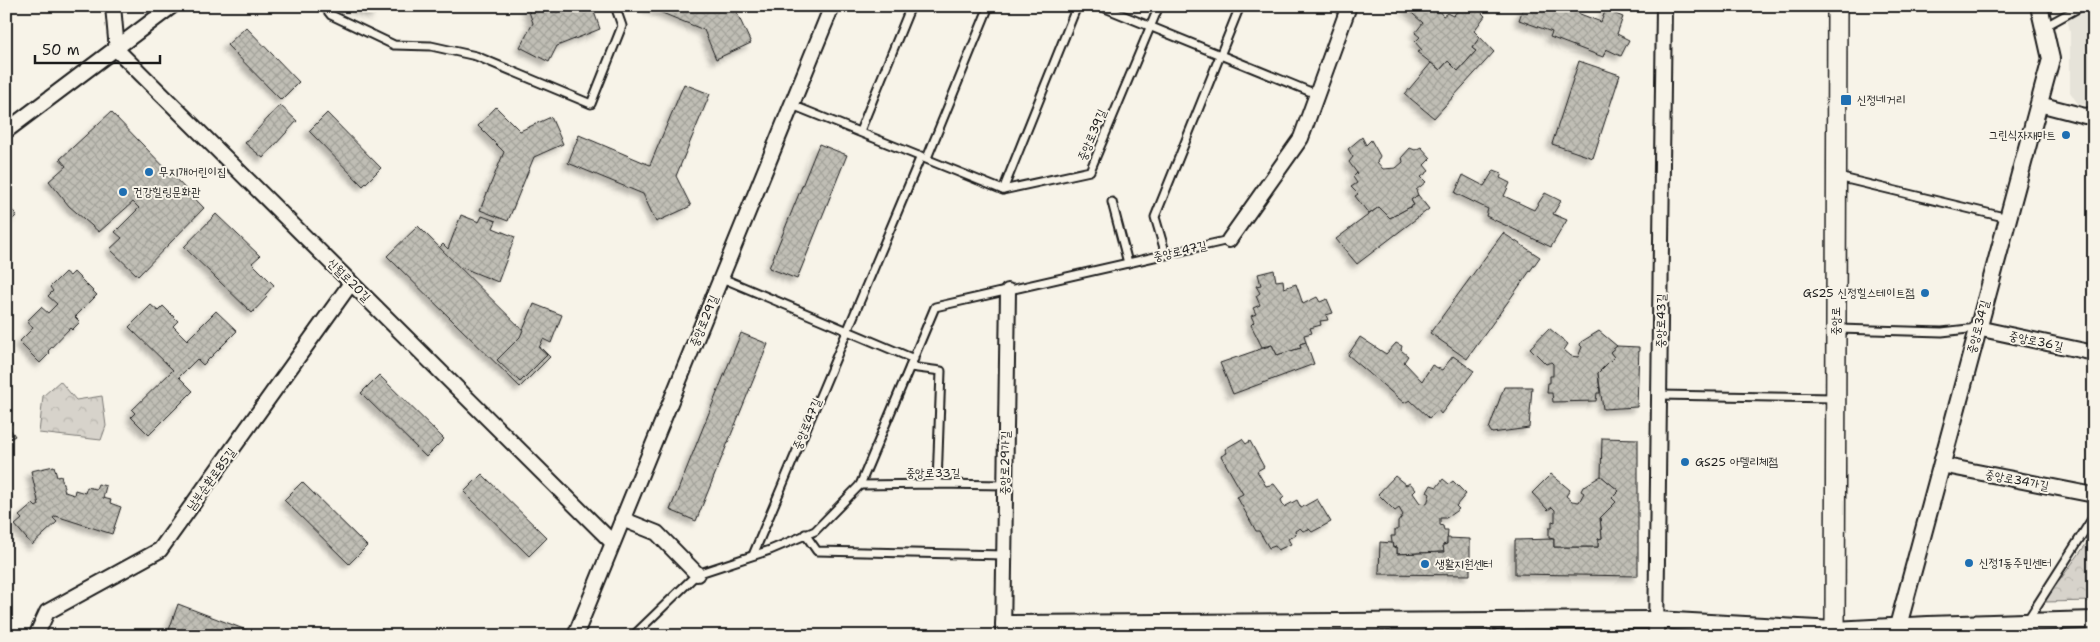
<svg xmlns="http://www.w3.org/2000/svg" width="2100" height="642" viewBox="0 0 2100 642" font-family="'Shantell Sans','Poor Story',sans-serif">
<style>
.built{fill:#e6e3d9}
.park{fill:url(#park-crowns);stroke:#7a7874}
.building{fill:url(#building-cross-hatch);stroke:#1c1c1c;filter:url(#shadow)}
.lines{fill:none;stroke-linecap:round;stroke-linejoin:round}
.service-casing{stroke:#1c1c1c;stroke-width:11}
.minor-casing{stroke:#1c1c1c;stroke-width:18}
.tertiary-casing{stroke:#1c1c1c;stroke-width:20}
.secondary-casing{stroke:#1c1c1c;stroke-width:22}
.service{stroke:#f7f3e8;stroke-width:7}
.minor{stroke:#f7f3e8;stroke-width:14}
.tertiary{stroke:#f7f3e8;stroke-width:16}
.secondary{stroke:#f7f3e8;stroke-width:19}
.poi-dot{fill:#1f6fb2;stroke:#f7f3e8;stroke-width:2}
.labels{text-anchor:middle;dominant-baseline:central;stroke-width:4;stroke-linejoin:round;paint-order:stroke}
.poi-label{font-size:12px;fill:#1c1c1c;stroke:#f7f3e8;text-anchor:start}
.street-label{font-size:12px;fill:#1c1c1c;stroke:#f7f3e8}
</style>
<defs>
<pattern id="park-crowns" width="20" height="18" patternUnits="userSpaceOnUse" patternTransform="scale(1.25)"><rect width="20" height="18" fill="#d7d3cb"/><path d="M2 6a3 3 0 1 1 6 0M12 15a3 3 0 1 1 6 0" fill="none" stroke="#b8b5ae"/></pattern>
<pattern id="building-cross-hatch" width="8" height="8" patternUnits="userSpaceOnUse" patternTransform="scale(1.25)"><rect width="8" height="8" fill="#c0beb5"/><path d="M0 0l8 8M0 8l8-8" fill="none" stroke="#a4a39b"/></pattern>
<filter id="shadow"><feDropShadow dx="-4.5" dy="4.5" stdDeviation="2.5" flood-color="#0004"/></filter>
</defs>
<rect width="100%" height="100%" fill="#f7f3e8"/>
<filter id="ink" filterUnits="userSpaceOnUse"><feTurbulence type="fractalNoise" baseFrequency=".02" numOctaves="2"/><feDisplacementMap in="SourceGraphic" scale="10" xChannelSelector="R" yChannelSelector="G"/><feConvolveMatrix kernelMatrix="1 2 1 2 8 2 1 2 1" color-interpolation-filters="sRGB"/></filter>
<g filter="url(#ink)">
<path class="built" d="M2064 6H2094V106L2078 104 2070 92V31Z"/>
<g class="park">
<path d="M60 381 76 400 102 396 106 426 101 440 39 433 43 396Z"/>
<path d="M2087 543H2094V601L2044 602Z"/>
</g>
<g class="building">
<path d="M349 6H377L375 14Z"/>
<path d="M527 6H557L560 14 580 6H592L600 29 557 46 549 62 520 47 533 23Z"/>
<path d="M645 6H740L737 13 751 43 716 59 704 30Z"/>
<path d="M1404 6H1435L1443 16 1447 13 1453 16 1462 6H1483L1480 11 1485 16 1474 31 1480 37 1472 48 1476 51 1458 71 1448 61 1440 70 1417 52 1422 50 1415 42 1420 37 1415 33 1423 23Z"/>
<path d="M1524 6H1536L1544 9 1545 6H1568L1567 9 1601 22 1607 6 1613 7V13L1623 17 1617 34 1629 40 1621 56 1606 49 1603 57 1550 37 1552 32 1519 20Z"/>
<path d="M246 27 299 82 281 100 227 45Z"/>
<path d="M1480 37 1494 52 1434 118 1405 94 1431 63 1440 70 1448 61 1458 71 1476 51 1472 48Z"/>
<path d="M1579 61 1620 75 1593 158 1552 144Z"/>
<path d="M684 84 710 94 676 176 691 206 656 222 643 194 568 163 579 135 650 165Z"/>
<path d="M280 105 297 121 263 158 245 143Z"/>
<path d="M496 107 520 131 551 117 563 144 534 157 508 221 480 210 504 152 478 126Z"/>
<path d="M111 112 204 208 138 276 110 249 122 238 115 232 139 208 133 202 99 232 69 206 49 181 66 166 60 159Z"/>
<path d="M327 113 381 168 363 186 309 131Z"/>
<path d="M1362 137 1366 145 1371 140 1380 156 1377 162 1383 169 1396 168 1403 162 1402 157 1410 148 1415 150 1421 147 1431 158 1424 165 1429 171 1421 177 1426 182 1416 190 1418 195 1411 200 1414 205 1390 218 1379 207 1369 214 1355 196 1358 194 1351 187 1357 183 1353 177 1357 173 1349 162 1353 157 1348 149Z"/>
<path d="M819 144 847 155 797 279 769 268Z"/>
<path d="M1494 170 1502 173 1500 178 1510 183 1504 196 1534 210 1545 193 1561 201 1553 214 1567 220 1551 247 1486 216 1488 209 1455 193 1463 175 1484 186Z"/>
<path d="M1418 195 1429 209 1357 264 1336 239 1379 207 1390 218 1414 205 1411 200Z"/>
<path d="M6 204 17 215 6 226Z"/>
<path d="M216 214 260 256 252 263 274 285 265 295 267 297 252 313 184 247Z"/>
<path d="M461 215 479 222 482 216 496 221 493 228 515 237 498 282 461 267 433 295 413 275 443 244 448 249Z"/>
<path d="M418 226 550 357 520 387 387 256Z"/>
<path d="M1503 233 1540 257 1467 359 1430 333Z"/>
<path d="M1274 270 1276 281 1283 280 1284 288 1296 284 1303 304 1317 297 1320 302 1327 299 1333 313 1326 315 1328 320 1320 321 1321 325 1310 328 1312 333 1304 335 1306 342 1300 344 1301 348 1277 355 1272 345 1262 347 1251 325 1254 322 1251 316 1256 314 1253 308 1260 305 1256 296 1260 293 1256 286 1261 285 1258 274Z"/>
<path d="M65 272 70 276 74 272 97 295 75 317 80 322 72 330 70 328 48 351 50 353 40 363 19 342 33 328 27 321 41 307 48 313 57 304 48 296 53 291 50 287Z"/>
<path d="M534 304 562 315 551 343 543 339 539 348 547 355 520 382 497 360 520 337Z"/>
<path d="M151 305 158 311 163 306 178 321 173 326 187 340 216 311 237 331 203 365 197 359 179 377 193 391 149 435 131 417 135 413 132 410 173 370 129 327Z"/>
<path d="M1549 328 1568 344 1564 350 1571 356 1578 357 1582 347 1580 345 1581 342 1599 331 1617 346 1610 352 1614 357 1598 373 1600 393H1597L1596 401 1553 402 1552 393H1547L1548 383H1550V376H1553V364L1551 362 1546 364 1530 348Z"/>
<path d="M741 333 768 344 696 521 670 510Z"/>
<path d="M1360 337 1386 354 1396 343 1402 346 1401 350 1408 356 1404 362 1422 381 1432 365 1442 370 1453 356 1474 371 1441 414 1438 410 1429 418 1410 400 1404 403 1348 355Z"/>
<path d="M1306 342 1314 364 1233 394 1220 363 1272 345 1277 355 1301 348 1300 344Z"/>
<path d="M1617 346 1639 347 1637 407 1603 409 1598 373 1614 357 1610 352Z"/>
<path d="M379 375 444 439 426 457 361 393Z"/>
<path d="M1504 387H1532L1529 428 1492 433 1489 429Z"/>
<path d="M6 414 12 424 8 426 15 436 6 441Z"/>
<path d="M1602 438 1638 439V576L1515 574V540L1554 539V547H1598V539L1602 538 1600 518 1616 502 1612 498 1619 491 1601 476Z"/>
<path d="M1242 439 1246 444 1250 441 1264 467 1257 471 1266 486 1274 484 1284 497 1281 500 1284 507 1297 500 1301 508 1317 499 1331 522 1312 532 1309 529 1303 531 1300 528 1295 531 1296 534 1288 539 1291 544 1278 550 1275 546 1269 548 1259 531H1256L1237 497 1243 494 1221 456 1227 453 1225 449Z"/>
<path d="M54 466 57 477 61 476 65 492 74 495 75 490 85 493 87 487 96 489 98 484 106 486 103 498 111 500 110 503 121 507 112 534 56 516 53 518 57 522 32 545 15 525 22 519 19 516 33 504 36 507 39 505 31 471Z"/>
<path d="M482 474 547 538 529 556 464 492Z"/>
<path d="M1551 474 1570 490 1566 496 1572 501 1579 502 1584 493 1581 491 1583 487 1601 476 1619 491 1612 498 1616 502 1600 518 1602 538 1598 539V547H1554V539L1549 538V528H1552V521L1555 522V510L1552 507 1548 510 1532 493Z"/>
<path d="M1395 476 1406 485 1410 483 1416 490 1413 493 1420 503 1427 504 1430 494 1427 492 1431 485 1437 487 1443 479 1449 484 1453 481 1466 494 1456 506 1459 509 1446 518H1440V525L1443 526 1444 530H1448L1447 544 1443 545 1444 552 1397 554V547L1393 548 1391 536H1395V530H1398V522L1403 515 1399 508 1395 511 1378 494Z"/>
<path d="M302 482 367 546 349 564 284 500Z"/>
<path d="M1447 538 1470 539V575L1379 574 1380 542 1392 543 1393 548 1397 547V554L1444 552 1443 545 1447 544Z"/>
<path d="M178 604 262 636H185L169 630Z"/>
<path d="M381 629 398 636H379Z"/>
</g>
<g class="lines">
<defs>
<g id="service">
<path d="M324 6 331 15 394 45 431 46 476 56 591 104 622 26 615 6"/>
<path d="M1100 6 1316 94"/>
<path d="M2044 27 2082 6"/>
<path d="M792 105 1003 190 1090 171 1159 6"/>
<path d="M860 131 911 6"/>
<path d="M927 158 989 6"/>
<path d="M1838 177 2008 218"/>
<path d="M1003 190 1077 6"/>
<path d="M1112 202 1128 263"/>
<path d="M1166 255 1155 217 1240 6"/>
<path d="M722 278 914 359"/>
<path d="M1838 329 1942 332 1977 328"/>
<path d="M910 367 941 371 937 484"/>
<path d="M1660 395 1835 398"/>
<path d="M860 485 937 484 1005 485"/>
<path d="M805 534 817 551 1005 555"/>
<path d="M753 555 921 156"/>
<path d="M2027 621 2094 516"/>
<path d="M633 636 697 574 770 550 815 531 860 485 935 307 1229 240"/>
</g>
<g id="minor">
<path d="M113 6 117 50 612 542"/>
<path d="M2039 104 2085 116 2094 114"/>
<path d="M6 131 172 6"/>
<path d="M1229 240 1301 138 1349 6"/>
<path d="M1977 328 2094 353"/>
<path d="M1941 465 2094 495"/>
<path d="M622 519 657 533 697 574"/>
<path d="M36 636 47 612 160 550 351 283"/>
<path d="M575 636 832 6"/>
<path d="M1003 636 1008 291"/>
<path d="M1656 636 1664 6"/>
</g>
<g id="tertiary">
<path d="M1004 624 1656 620 1835 630 1928 625 2094 620"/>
<path d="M1898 626 2051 59 2039 6"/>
</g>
<path id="secondary" d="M1835 636 1837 6"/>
</defs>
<use href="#service" class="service-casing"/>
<use href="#minor" class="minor-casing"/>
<use href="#tertiary" class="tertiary-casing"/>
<use href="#secondary" class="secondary-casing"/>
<use href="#service" class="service"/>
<use href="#minor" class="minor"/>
<use href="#tertiary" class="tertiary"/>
<use href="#secondary" class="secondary"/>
</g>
</g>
<g class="poi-dot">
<rect x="1840" y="94" width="12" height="12" rx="2.5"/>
<circle cx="2066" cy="135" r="5"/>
<circle cx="149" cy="172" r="5"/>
<circle cx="123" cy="192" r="5"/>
<circle cx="1925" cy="293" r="5"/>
<circle cx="1685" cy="462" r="5"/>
<circle cx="1969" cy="563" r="5"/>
<circle cx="1425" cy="564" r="5"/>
</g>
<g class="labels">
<g class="poi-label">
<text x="1857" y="100">신정네거리</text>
<text x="2056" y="135" text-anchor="end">그린식자재마트</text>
<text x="159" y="172">무지개어린이집</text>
<text x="133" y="192">건강힐링문화관</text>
<text x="1915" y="293" text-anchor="end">GS25 신정힐스테이트점</text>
<text x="1695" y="462">GS25 아델리체점</text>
<text x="1979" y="563">신정1동주민센터</text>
<text x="1435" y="564">생활지원센터</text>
</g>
<g class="street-label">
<text transform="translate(1092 135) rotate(-67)">중앙로39길</text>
<text transform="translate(1180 251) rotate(-13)">중앙로47길</text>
<text transform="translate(349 280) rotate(45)">신월로20길</text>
<text transform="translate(704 321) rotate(-67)">중앙로29길</text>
<text transform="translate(1661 321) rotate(-89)">중앙로43길</text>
<text transform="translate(1836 321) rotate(-90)">중앙로</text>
<text transform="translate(1978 327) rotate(-75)">중앙로34길</text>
<text transform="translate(2036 341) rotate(12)">중앙로36길</text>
<text transform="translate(807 424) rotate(-67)">중앙로47길</text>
<text transform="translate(1005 463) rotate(-89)">중앙로29가길</text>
<text x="933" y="473">중앙로33길</text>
<text transform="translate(211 479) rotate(-54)">남부순환로85길</text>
<text transform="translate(2017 480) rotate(11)">중앙로34가길</text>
</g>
</g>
<rect width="2100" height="642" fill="none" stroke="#f7f3e8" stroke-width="25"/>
<rect x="12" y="12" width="2075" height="617" fill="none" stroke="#1c1c1c" stroke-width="2" filter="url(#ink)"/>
<path d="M35 55v8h125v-8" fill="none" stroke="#1c1c1c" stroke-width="2.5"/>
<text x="42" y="55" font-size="15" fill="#1c1c1c" stroke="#f7f3e8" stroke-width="4" paint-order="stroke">50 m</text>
</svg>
